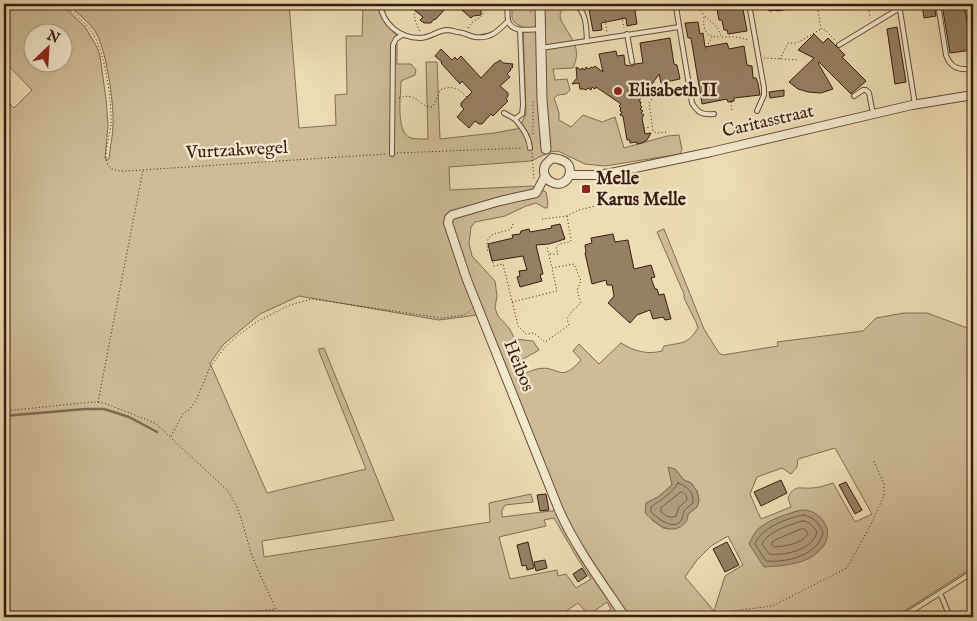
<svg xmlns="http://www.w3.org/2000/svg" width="977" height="621" viewBox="0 0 977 621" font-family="'IM FELL English',serif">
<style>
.green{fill:#cebc98;stroke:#836c52;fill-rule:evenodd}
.water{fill:#af9b7b;stroke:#7f684f}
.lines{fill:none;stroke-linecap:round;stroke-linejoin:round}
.shore{stroke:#745b44;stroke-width:1}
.stream{stroke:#7f684f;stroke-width:2.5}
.building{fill:#968064;stroke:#381b0d}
.service-casing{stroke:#654c37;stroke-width:6}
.minor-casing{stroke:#654c37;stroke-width:10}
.tertiary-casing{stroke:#654c37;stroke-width:11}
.path{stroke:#381b0d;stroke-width:1;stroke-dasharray:1 2.5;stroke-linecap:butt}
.service{stroke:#f3e9ce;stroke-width:4}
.minor{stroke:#f3e9ce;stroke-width:8}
.tertiary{stroke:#f3e9ce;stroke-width:9}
.poi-dot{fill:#8f2418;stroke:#f3e9ce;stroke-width:2}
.labels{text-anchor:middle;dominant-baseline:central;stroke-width:4.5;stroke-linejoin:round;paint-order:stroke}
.poi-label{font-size:18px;font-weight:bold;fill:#381b0d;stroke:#f3e9ce;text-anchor:start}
.street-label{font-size:18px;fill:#381b0d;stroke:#f3e9ce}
</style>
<rect width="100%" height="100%" fill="#edddb4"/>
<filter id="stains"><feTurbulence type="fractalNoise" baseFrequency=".004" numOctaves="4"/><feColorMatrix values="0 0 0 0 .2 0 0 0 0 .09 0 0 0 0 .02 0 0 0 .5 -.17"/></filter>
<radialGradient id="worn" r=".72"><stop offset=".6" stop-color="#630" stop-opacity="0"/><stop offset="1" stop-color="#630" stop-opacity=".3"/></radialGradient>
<path class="green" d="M4 4H61L85 27 97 47 100 56 106 99 108 125 105 159H109C110 147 113 136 113 124 114 103 106 47 95 31 87 20 76 12 67 4H289L299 128 336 125 335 95 347 94 346 36H362L363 4H379C381 18 387 25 397 36V64H411L416 70 415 75 401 81C401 95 395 133 411 138 416 139 423 139 428 139L426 62H437L440 139 494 133 516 129 520 127 526 114 523 27C508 21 513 18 512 4H545L546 6 563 5C563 8 560 13 560 16 560 20 563 24 565 27 574 42 581 50 573 68L553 69 555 80 567 79 570 90 566 94 558 95 554 98 559 113V120L571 127 583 115 602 122 615 117 624 148 667 136 679 135 682 149 680 154 605 166 585 164 558 151 550 152 531 161 449 167 450 190 532 186 546 192 548 203 547 208H545L536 203 526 206 505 216 475 222 471 227 469 243 472 256 495 281 497 296 495 308 498 316 509 328 515 339 533 341 539 350 518 362 517 370 521 374C527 373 532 370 537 369 559 364 559 385 581 360L573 351 579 344 599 364 621 343C634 351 647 355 662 351L664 346C683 342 687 345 698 328L696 322 684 298V294L657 232 664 229 704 329 719 353 723 355 778 346 777 342 863 331 876 318 904 313H927L973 330V567L895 617H599L611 609 607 602 589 615 578 603 558 617H4V106L9 103 14 108 32 90 4 61ZM32 32H62V62H32ZM299 296 439 320 477 315 547 491H551L559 510 502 517V510L505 505 533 502 531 494 489 503 490 522 264 557 262 541 394 520 324 348 318 349 366 469 267 493 210 363 224 344 260 314ZM835 448 872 514 855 522 833 483C826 485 819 488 812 488 800 489 794 484 788 498L791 507 761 519 750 494 757 477 782 468 791 474 797 467 798 459ZM669 468 675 469 684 480 691 483 697 491 699 500 697 507 670 529 663 528 652 520 646 503 658 497 672 485ZM802 510 825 544 818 552 765 524 794 512ZM554 518 576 556 591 579 576 588 566 574 558 576 557 570 510 579 499 537 546 526 544 520ZM728 536 743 565 725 576 714 611 685 577 697 560 711 546Z"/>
<g class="water">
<path d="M668 467 675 469 684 480 691 483 697 491 699 500 697 507 688 514C688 519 687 521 684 524 671 537 654 522 645 513L646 503 658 497 672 485Z"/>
<path d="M802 510C810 510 814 512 820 517 835 533 826 548 810 558 796 565 779 566 764 567L749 544C751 539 754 534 757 530 767 520 789 513 802 510Z"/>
</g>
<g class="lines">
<g class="shore">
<path d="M678 483C688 487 694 492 693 503 691 505 686 508 684 511 683 513 683 516 682 519 675 532 658 519 651 512V507C660 500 672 494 678 483Z"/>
<path d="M681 492C685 492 687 496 687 500L679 507 676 516C670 519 666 516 661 512V508Z"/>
<path d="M803 515C813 516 820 524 823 533 818 555 787 563 766 561L755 544C761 528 787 518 803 515Z"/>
<path d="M803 521C809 521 814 527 817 532 813 550 784 556 769 554L762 544C767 532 791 524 803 521Z"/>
<path d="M801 529H805L808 534C801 544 786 546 774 547L772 545V542L775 540Z"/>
</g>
<path class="stream" d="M4 416 85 409H104L129 417 157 432"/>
</g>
<g class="building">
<path d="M423 4H450L435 20 434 19 431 23H424L420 20 423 17 413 9 420 8 421 6H423Z"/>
<path d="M455 4H481L478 7 481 10V15L473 16 471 18Z"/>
<path d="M588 4H598V5L606 4H634L637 24 627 26 626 18 601 23 602 30 593 31Z"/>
<path d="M716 4H742L747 31 728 34 727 30H724L722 20H719Z"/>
<path d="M768 4H801L802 7 777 11V10L769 11Z"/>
<path d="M922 4H934L936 16 924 18Z"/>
<path d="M942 4H964L972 50 950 53Z"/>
<path d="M698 22 700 34 703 33 705 47 727 43 729 49 744 46 747 65 752 66 753 78H756L758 83 760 95 734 98V101L728 102 727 99 702 104 691 38H688L685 23Z"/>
<path d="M897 27 906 82 895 84 887 29Z"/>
<path d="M814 34 823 43 828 38 845 55 842 57 866 81 851 94 819 62 818 63 833 89 821 93 808 92 798 89 789 82 814 58 798 50Z"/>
<path d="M670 38 674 64 677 65 680 79 661 83 659 74 652 84 651 82 647 89 627 90 641 98 639 101 641 102 640 105 642 107 640 109 643 111 641 113 644 115 642 118 645 134 651 133 647 140 642 143 637 144V142L630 143V140H627L623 116 620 115 622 112 620 111 621 108 619 106 621 104 596 87 595 89 592 87 591 90 588 88 586 90 584 89H580L579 83 572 84 577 78 576 67 581 70 582 68 585 70 586 67 589 69 591 67 593 68 595 66 603 72 599 54 616 51 617 56 624 55 625 65 632 66 635 64 643 63 640 43Z"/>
<path d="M441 49 452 60 455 57 457 60 461 56 481 78 495 63H496L500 60 503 63 513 64 512 66 513 67 510 69 511 70 507 74 510 77 500 86 508 93V96L506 99 508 101 493 116 491 114 482 124H479L475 121 469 128 457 117 464 109 461 106V103L472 92 462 81 460 84 441 63 442 62 435 56Z"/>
<path d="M784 90V96L770 98 769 92Z"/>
<path d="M560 224 565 239 549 244 536 245 543 274 540 275 542 281 520 287 517 277 520 276 519 271 527 270 523 256 492 261 488 244 513 238 512 235 520 234 521 231 529 229 530 232 552 228 551 226Z"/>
<path d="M613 234 615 242 628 240 634 269 651 265 655 277 651 278 655 289H657L659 295 664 294 671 319 665 320 663 317 653 319 650 310 637 315 630 323 608 303 614 296 612 285H607L606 280 592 284 585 253H586L585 245 592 243 591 238Z"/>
<path d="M781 480 787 493 761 506 754 492Z"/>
<path d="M846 482 862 510 855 514 839 485Z"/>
<path d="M546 494 549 510 540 511 537 495Z"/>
<path d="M528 542 534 568 527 570 526 565 522 566 517 545Z"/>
<path d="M727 542 739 565 725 572 713 549Z"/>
<path d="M545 560 547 568 536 571 534 562Z"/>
<path d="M582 568 587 576 578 582 573 574Z"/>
</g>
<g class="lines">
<defs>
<g id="service">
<path d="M380 4C383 24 399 38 420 38 429 38 437 31 446 30 449 30 454 31 457 32 463 32 469 36 475 37 491 39 498 31 508 21"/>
<path d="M507 4C508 9 507 15 508 20 511 34 530 29 541 29"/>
<path d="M575 4C587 13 586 27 587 41"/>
<path d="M677 4 676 7 692 103C698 113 702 115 714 114"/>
<path d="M749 4 764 88V95L757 111"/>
<path d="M899 4 915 105"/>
<path d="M938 4 946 55C950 67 958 70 970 69"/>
<path d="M627 34 632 62"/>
<path d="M839 45 900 8"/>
<path d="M541 48 679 27"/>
<path d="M854 96 863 90H866L869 93 873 114"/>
<path d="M504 113 515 119 522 114 523 105 520 30"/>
<path d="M515 119C522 128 529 136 530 148"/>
<path d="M392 154 393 45 396 39 402 35"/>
<path d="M940 593 950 617"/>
<path d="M902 617 973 572"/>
</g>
<g id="minor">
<path d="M552 158C559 159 566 160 569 166 571 171 570 174 568 178 559 192 537 178 546 164 548 162 550 160 552 158Z"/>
<path d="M570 175H596L611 173 711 152 912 105 973 95"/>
<path d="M545 176 536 193 500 201 452 215 449 218 448 223 467 280 559 510C576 548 602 583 625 617"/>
</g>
<path id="tertiary" d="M540 4 542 100 546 149"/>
</defs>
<use href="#service" class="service-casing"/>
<use href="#minor" class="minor-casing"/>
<use href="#tertiary" class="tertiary-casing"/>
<g class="path">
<path d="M63 4C73 13 85 22 93 34 105 52 112 102 111 124 110 135 104 152 107 162 109 171 119 171 126 171L386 154"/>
<path d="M419 4C411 15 415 20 420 32"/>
<path d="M530 4 531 14"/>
<path d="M698 4C702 20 718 21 721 37H738L748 40"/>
<path d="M817 4 821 29 825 30 835 40"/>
<path d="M868 4 870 18"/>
<path d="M636 10 671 4"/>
<path d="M622 17 624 28"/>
<path d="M704 17C703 30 705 37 720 37"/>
<path d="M605 20 607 32"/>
<path d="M468 28C475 15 484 23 485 4"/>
<path d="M705 50 712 37"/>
<path d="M764 58 799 60"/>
<path d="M780 59 788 43H797L821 29"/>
<path d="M648 87 655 93"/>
<path d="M399 98C417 91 418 107 432 107L435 103 440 90C453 84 460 90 469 99"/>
<path d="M731 102 732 111"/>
<path d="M644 128 651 127"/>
<path d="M666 132 657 133 653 131 649 103 656 93 683 89"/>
<path d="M533 134V100"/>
<path d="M397 153 523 148"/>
<path d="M532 153 534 179"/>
<path d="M542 219 566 216 579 210 604 204"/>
<path d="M513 224 511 229 509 230C494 234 484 233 488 252L490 253 494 266 503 264 518 326 526 334 534 333 545 342 569 325 567 319 572 311 581 303 577 290 581 281 574 264 552 268 547 247"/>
<path d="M550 254H558L556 248 559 244 570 242 571 240 567 216"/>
<path d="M512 302 557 291 552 269"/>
<path d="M98 402 143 170"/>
<path d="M4 411 93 402 104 403 155 423 227 490C242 510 244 533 252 555 259 574 268 591 276 609L209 617"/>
<path d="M171 436 183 414 190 409 197 398 210 367 225 347 237 336 258 321 290 305 312 299 442 318 464 315 471 310"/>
<path d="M725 612 772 606 847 568 870 526 884 496V484L873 459"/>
<path d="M4 615 21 617"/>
</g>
<use href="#service" class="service"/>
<use href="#minor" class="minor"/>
<use href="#tertiary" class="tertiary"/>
</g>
<g class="poi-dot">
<circle cx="618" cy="91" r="5"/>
<rect x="581" y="184" width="10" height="10" rx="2.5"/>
</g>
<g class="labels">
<g class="poi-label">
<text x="628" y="91">Elisabeth II</text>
<text x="596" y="179">Melle<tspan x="596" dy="21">Karus Melle</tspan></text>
</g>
<g class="street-label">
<text transform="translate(768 122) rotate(-13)">Caritasstraat</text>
<text transform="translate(237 151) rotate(-3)">Vurtzakwegel</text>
<text transform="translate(518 366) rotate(68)">Heibos</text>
</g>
</g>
<rect width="977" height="621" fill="none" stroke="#edddb4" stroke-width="20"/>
<rect x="5" y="5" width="967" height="611" fill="none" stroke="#381b0d" stroke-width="2.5"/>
<rect x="10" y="10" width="957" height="601" fill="none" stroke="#381b0d"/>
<g transform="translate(48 48) rotate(25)"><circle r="24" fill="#f3e9ce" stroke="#a89781"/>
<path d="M0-4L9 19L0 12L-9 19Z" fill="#8f2418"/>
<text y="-8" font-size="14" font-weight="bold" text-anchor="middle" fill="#381b0d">N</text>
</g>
<rect width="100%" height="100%" filter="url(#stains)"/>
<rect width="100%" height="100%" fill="url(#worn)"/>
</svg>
